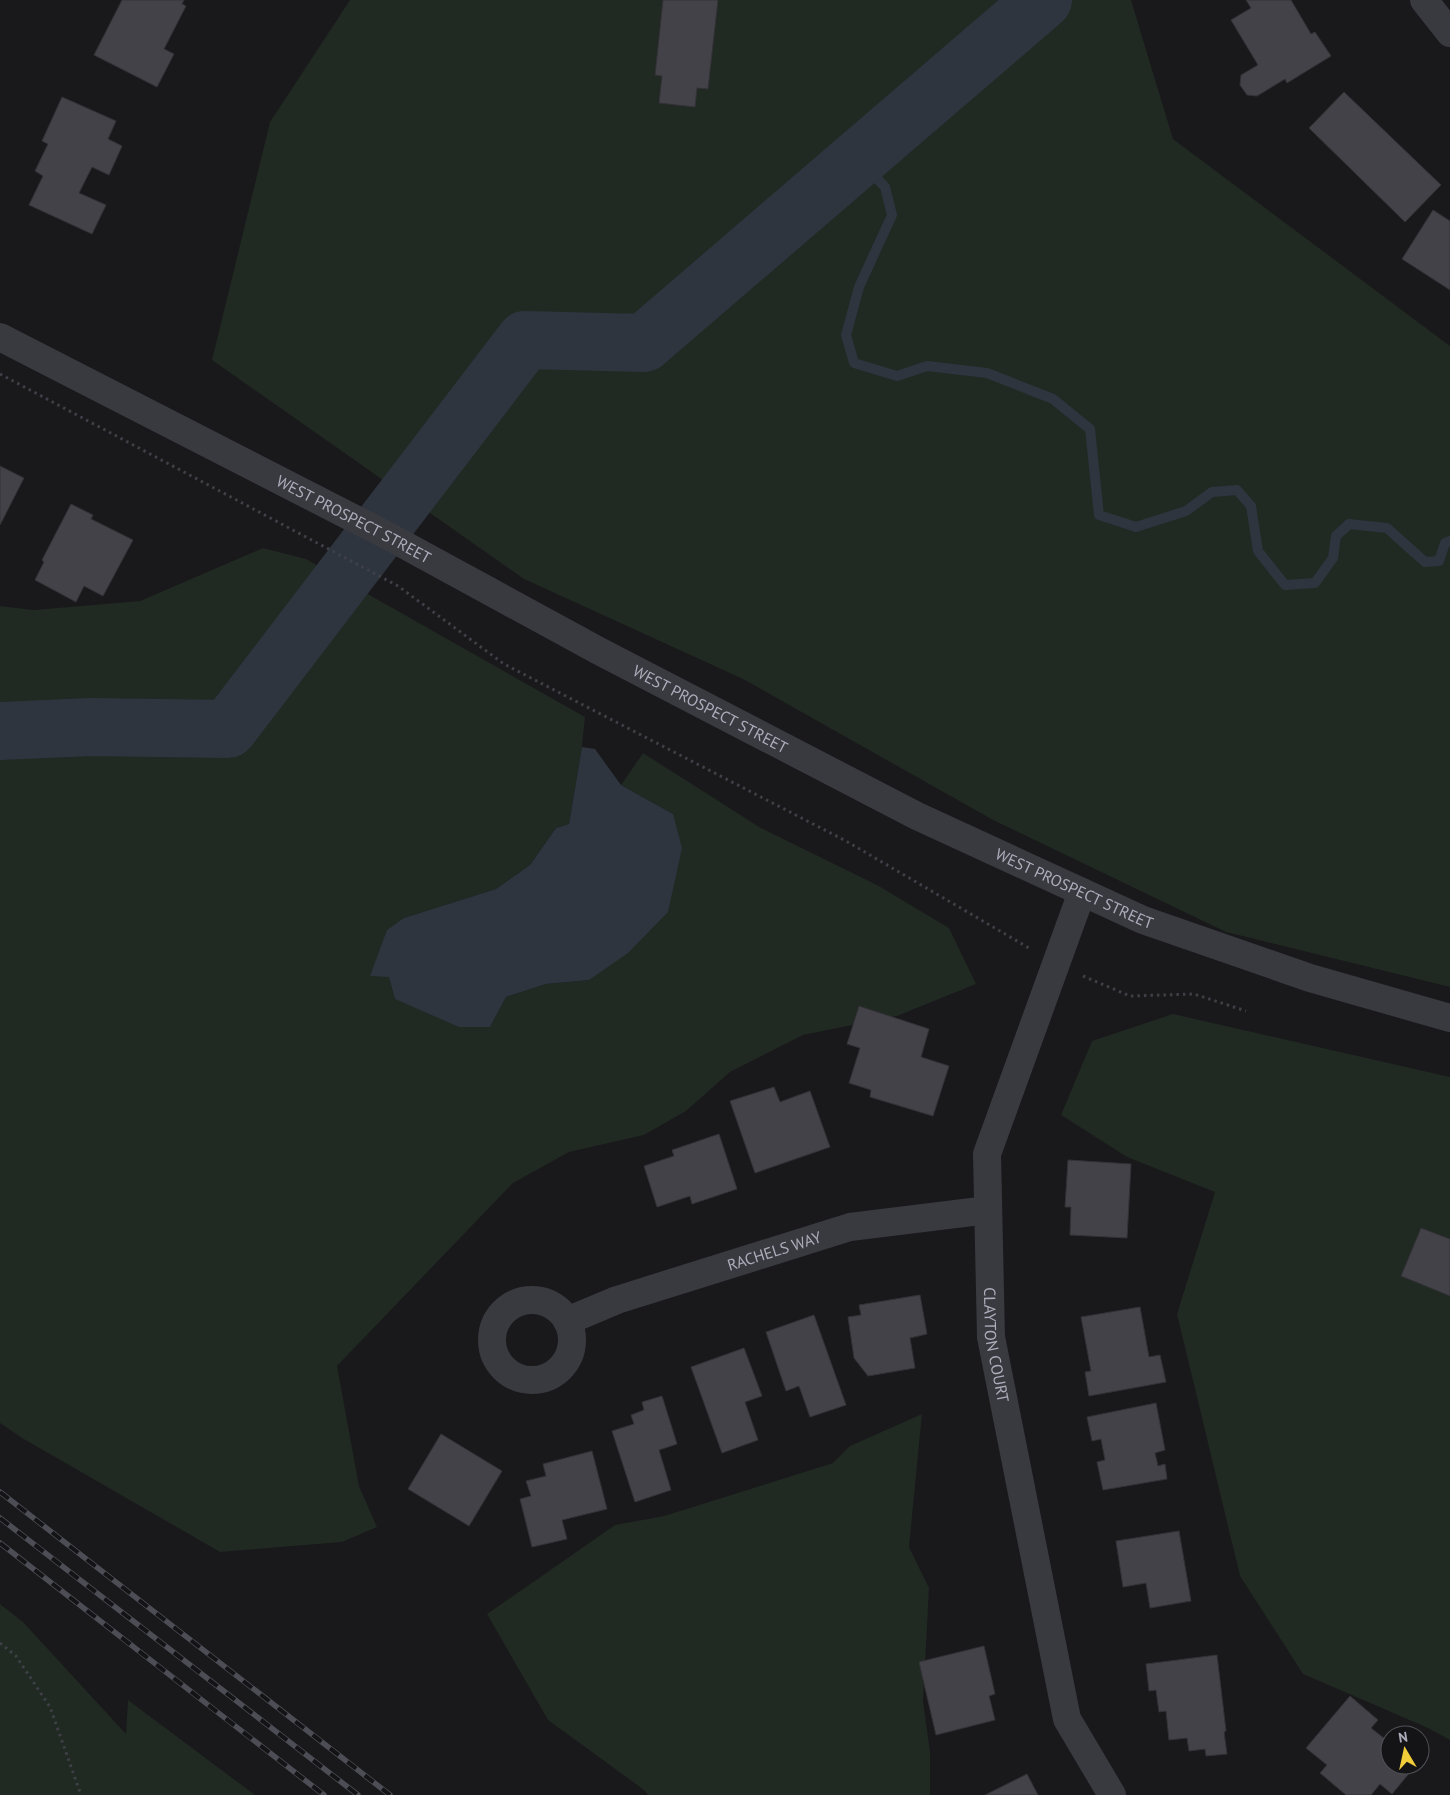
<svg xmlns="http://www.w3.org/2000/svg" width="1450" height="1795" viewBox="0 0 1450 1795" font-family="'PT Sans',sans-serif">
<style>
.green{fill:#202922}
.water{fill:#2e353f}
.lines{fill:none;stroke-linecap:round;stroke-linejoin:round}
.stream{stroke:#2e353f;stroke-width:10}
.river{stroke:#2e353f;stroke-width:58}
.building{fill:#434248;stroke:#333237}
.path{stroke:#3f4047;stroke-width:3;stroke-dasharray:2.5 4;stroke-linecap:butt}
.minor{stroke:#393a40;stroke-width:28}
.tertiary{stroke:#393a40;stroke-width:28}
.rail-casing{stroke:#4c4d55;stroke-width:5.5}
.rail{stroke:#141316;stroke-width:4;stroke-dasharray:11;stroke-linecap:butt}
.labels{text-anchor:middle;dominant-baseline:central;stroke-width:4.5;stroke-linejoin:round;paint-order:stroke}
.street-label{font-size:16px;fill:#abadba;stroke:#141316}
</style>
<rect width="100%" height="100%" fill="#19181b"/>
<g class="green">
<path d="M350 0H1131L1173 139 1450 346V987L1226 932 993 820 743 679 524 579 212 360 270 122Z"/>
<path d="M263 548 306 559 585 717 582 747 569 824 556 828 530 865 496 889 404 918 389 976 395 999 417 1008 490 1027 506 997 546 984 589 980 673 814 621 785 643 753 761 828 877 885 949 928 976 984 897 1016 803 1035 730 1072 686 1111 644 1135 569 1152 513 1183 337 1366 359 1486 377 1527 342 1542 220 1552 22 1438 0 1423V606L34 610 140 601Z"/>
<path d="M1173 1014 1450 1077V1740L1428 1728 1303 1674 1240 1576 1177 1314 1215 1192 1127 1157 1061 1115 1092 1041Z"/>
<path d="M922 1414 909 1547 929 1588 923 1702 930 1751V1795H648L644 1790 548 1720 487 1614 615 1525 664 1516 833 1463 850 1446Z"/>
<path d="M0 1604 23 1622 126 1734 128 1700 255 1795H0Z"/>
</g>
<path class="water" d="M582 747 595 749 621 785 673 814 682 848 668 912 628 953 589 980 546 984 506 997 490 1027H459L395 999 389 977 370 976 387 930 404 918 496 889 530 865 556 828 569 824Z"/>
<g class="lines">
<path class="stream" d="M855 161 869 170 885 187 892 215 859 287 846 335 854 363 897 376 927 366 987 373 1053 399 1090 429 1099 515 1136 527 1186 511 1212 492 1237 490 1251 506 1258 551 1285 585 1315 583 1333 558 1336 536 1349 524 1387 528 1425 562 1439 561 1445 543 1450 541"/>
<path class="river" d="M0 731 91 727 228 729 525 340 644 343 1043 0"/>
</g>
<g class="building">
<path d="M122 0H184L182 4 186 6 164 49 174 54 157 87 94 55Z"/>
<path d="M663 0H718L708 89 697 88 695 107 659 103 662 76 655 75Z"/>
<path d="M1246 0H1291L1311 34 1315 32 1331 56 1287 83 1285 79 1257 96 1247 95 1240 85 1241 75 1258 65 1231 20 1251 8Z"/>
<path d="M1344 92 1441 185 1405 222 1309 128Z"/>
<path d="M62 97 116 121 108 139 122 146 109 175 92 167 79 193 106 205 92 234 29 205 43 176 35 171 48 144 42 141Z"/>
<path d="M1433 210 1450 221V290L1402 259Z"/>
<path d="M0 466 24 478 0 525Z"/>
<path d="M71 504 93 515 91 519 133 540 103 596 84 586 76 602 35 580 44 562 42 560Z"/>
<path d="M859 1006 929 1029 921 1057 949 1066 933 1116 870 1097 871 1090 849 1083 860 1048 847 1044Z"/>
<path d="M774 1087 780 1102 810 1091 830 1147 755 1173 730 1101Z"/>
<path d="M719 1134 737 1189 692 1204 690 1196 657 1207 644 1166 674 1156 672 1150Z"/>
<path d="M1068 1160 1131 1164 1127 1238 1070 1235 1071 1207H1065Z"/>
<path d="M1421 1228 1450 1239V1296L1401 1276Z"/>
<path d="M920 1295 927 1334 910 1338 915 1368 868 1376 854 1358 848 1317 861 1315 859 1305Z"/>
<path d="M1140 1307 1149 1357 1160 1355 1166 1382 1089 1396 1085 1372 1091 1371 1081 1317Z"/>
<path d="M814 1315 846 1405 810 1417 799 1386 786 1391 766 1332Z"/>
<path d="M744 1348 762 1396 745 1402 758 1440 722 1453 691 1367Z"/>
<path d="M662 1396 677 1444 659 1450 671 1490 635 1502 612 1431 634 1424 631 1415 644 1410 642 1402Z"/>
<path d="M1156 1403 1165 1450 1155 1453 1158 1466 1165 1464 1167 1479 1103 1490 1097 1462 1105 1460 1101 1439 1092 1441 1087 1417Z"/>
<path d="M441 1434 502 1471 469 1526 408 1489Z"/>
<path d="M592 1451 607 1509 562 1520 567 1539 532 1547 520 1499 531 1496 526 1481 546 1476 543 1464Z"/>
<path d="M1179 1531 1191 1601 1150 1608 1146 1583 1123 1587 1116 1541Z"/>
<path d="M984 1646 995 1694 989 1696 995 1720 936 1735 919 1662Z"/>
<path d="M1217 1655 1226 1731 1224 1732 1227 1754 1206 1756 1205 1749 1189 1751 1187 1738 1169 1740 1166 1711 1159 1712 1156 1690 1149 1691 1146 1664Z"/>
<path d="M1350 1696 1378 1720 1371 1728 1390 1743V1765H1406L1412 1770 1392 1794 1380 1784 1371 1795H1346L1320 1773 1327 1765 1306 1748Z"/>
<path d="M1027 1774 1038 1795H985Z"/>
</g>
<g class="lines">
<g class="path">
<path d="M0 374 398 586 504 664 846 841 1029 948"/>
<path d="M1083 976 1130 996 1194 994 1246 1011"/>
<path d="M0 1643 16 1656 50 1707 81 1795"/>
</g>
<g class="minor">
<path d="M1424 0 1450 33"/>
<path id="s1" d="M1082 892 987 1154 991 1337 1067 1719 1112 1795"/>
<circle cx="532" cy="1340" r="40"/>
<path id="s2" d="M567 1321 617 1300 850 1227 988 1210"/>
</g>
<path class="tertiary" id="s3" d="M0 337 390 537 599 651 917 816 1143 920 1310 978 1450 1018"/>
<defs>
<g id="rail">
<path d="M0 1492 390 1795"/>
<path d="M0 1518 358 1795"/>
<path d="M0 1543 324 1795"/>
</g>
</defs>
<use href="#rail" class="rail-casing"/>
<use href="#rail" class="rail"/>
</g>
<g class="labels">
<g class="street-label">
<text stroke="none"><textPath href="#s3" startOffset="398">WEST PROSPECT STREET</textPath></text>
<text stroke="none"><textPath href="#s3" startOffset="802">WEST PROSPECT STREET</textPath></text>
<text stroke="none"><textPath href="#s3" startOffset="1208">WEST PROSPECT STREET</textPath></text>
<text stroke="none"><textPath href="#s2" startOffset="219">RACHELS WAY</textPath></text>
<text stroke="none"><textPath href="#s1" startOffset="470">CLAYTON COURT</textPath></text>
</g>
</g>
<g transform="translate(1405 1750) rotate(351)"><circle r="24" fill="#141316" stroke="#505158"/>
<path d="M0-4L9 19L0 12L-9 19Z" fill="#f1cd39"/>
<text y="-8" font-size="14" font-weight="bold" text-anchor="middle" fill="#abadba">N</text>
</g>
</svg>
